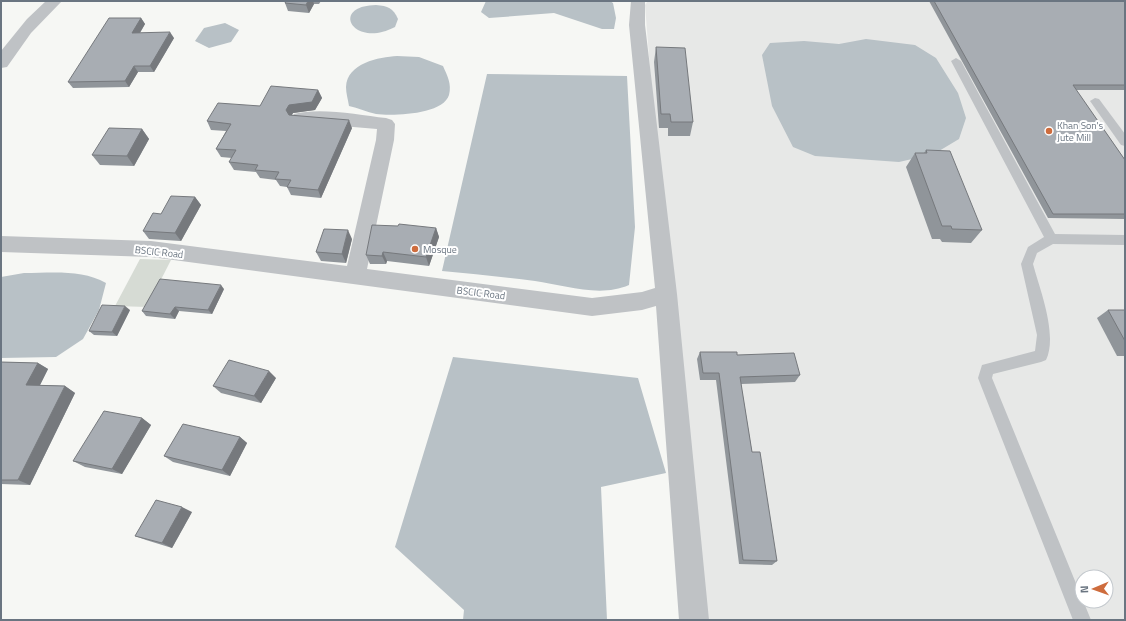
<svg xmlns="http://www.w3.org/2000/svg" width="1126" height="621" viewBox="0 0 1126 621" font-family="'Titillium Web',sans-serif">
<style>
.built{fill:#e7e8e7;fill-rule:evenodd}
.green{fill:#d6dbd4}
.water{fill:#b8c1c6}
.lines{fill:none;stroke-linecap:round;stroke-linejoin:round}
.service{fill:#bfc2c5;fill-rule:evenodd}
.minor{fill:#bfc2c5;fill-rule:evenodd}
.wall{fill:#90959a}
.shaded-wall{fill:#76797d}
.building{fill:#a8adb3;stroke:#76797d}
.poi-dot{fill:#ce6c3d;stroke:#fff;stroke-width:1.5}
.labels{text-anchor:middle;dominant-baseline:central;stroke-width:4;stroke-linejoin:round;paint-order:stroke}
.poi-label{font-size:10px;fill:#6a7581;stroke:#fff;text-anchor:start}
.street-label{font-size:10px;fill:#6a7581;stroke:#fff}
</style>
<rect width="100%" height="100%" fill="#f6f7f4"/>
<path class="built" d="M648 1H1125V620H693L645 5ZM1082 577H1106V601H1082Z"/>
<path class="green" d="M140 259 171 260 147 307 115 306Z"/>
<g class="water">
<path d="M486 1H610L613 3 616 18 614 29H602L554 13 489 18 481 12Z"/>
<path d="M376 5C388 6 393 8 398 19L395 27C353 49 329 6 376 5Z"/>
<path d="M225 23 239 30 231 42 209 48 195 41 204 28Z"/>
<path d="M866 39 915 45 936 58 958 93 966 118 959 139 934 154 899 162 815 156 793 147 772 106 762 55 770 43 804 41 839 44Z"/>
<path d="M397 56 419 57 443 66C447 75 452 84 449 95 443 115 392 116 376 114 367 112 358 108 349 106 348 100 346 93 346 87 347 63 379 57 397 56Z"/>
<path d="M487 74 627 76 635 227 629 285C600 298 564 285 535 281 504 277 473 274 442 271Z"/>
<path d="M24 273C51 273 82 269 106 283L99 310 83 339 56 357 1 358V277Z"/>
<path d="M453 357 638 378 666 473 601 487 607 620H463L464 610 395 547Z"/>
</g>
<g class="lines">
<g class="service">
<path d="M956 58 961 61 1055 234 1125 235V245L1053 244 1037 253 1033 264C1040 290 1058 335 1046 360L1041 362 993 374 992 378 1091 620H1073L978 378 982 365 1035 351 1037 335 1021 264 1028 247 1044 237 951 61Z"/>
<path d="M1095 98 1099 99 1125 134V146L1121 145 1090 101Z"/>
</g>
<g class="minor">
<path d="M46 1H62L31 33 7 67 1 68V51L27 19Z"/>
<path d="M631 1H645V25L677 294 709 620H679L656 306 642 310 592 316 151 257 1 252V236L151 241 347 266 376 140 377 129 294 122 291 118 294 114C320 107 359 115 386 118L392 120 395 124 394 140 367 269 592 298 642 292 655 288 629 25Z"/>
</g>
</g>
<g class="wall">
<path d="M286 1H321L319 4H314L309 13 288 11 285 3Z"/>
<path d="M929 1H1125V90H1076L1125 160V219L1048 218Z"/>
<path d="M141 18 145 24 140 33 174 38 154 72H138L129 87 73 88 68 82Z"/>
<path d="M656 47 693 122 690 136H668V128H659L654 62Z"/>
<path d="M318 90 322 98 315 110 293 113 292 115 352 128 321 198 291 195 287 187 280 186 276 180 260 178 256 172 234 170 229 162 232 158 221 157 216 149 226 131 211 130 207 121Z"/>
<path d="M142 129 149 139 134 166 100 165 92 155Z"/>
<path d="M926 150 982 230 971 243 942 242 940 239H932L906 167 915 153H924Z"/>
<path d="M195 197 201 205 181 241 149 239 143 231Z"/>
<path d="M436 228 439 237 429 266 387 261 386 264H370L366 255Z"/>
<path d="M352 239 346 263 321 261 316 252Z"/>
<path d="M224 289 212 314 179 311 175 319 146 316 142 311Z"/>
<path d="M130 310 117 336 94 335 89 331Z"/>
<path d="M1108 310H1125V356H1117L1097 318Z"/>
<path d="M700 352 737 355 800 375 795 382 741 384 752 452 777 561 772 565 739 564 716 380H700L697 359Z"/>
<path d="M1 362 38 363 48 369 40 385 65 386 75 393 30 485 1 484Z"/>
<path d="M276 378 261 403 221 393 213 386Z"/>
<path d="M142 418 151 425 122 474 85 467 73 461Z"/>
<path d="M240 437 247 443 230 476 173 462 164 456Z"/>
<path d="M192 512 172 548 146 540 135 536Z"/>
</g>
<g class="shaded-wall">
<path d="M308 1H313L314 4 309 13 306 5Z"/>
<path d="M141 18 145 24 136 39 132 33Z"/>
<path d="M170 32 174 38 154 72 150 66Z"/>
<path d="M134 66 138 72 129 87 125 81Z"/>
<path d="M318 90 322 98 315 110 293 113 290 118 286 110 289 105Z"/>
<path d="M349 120 352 128 321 198 318 190Z"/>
<path d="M142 129 149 139 134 166 127 156Z"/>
<path d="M195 197 201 205 181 241 175 233Z"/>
<path d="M436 228 439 237 429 266 426 257Z"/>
<path d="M348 230 352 239 346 263 342 254Z"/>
<path d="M383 252 387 261 386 264 382 256Z"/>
<path d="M221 285 224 289 212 314 208 310Z"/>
<path d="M125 306 130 310 117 336 112 332Z"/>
<path d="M175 307 179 311 175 319 170 314Z"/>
<path d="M38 363 48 369 37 391 26 385Z"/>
<path d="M269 371 276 378 261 403 254 396Z"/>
<path d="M65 386 75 393 30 485 18 480Z"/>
<path d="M142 418 151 425 122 474 112 469Z"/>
<path d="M240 437 247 443 230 476 222 470Z"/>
<path d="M182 507 192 512 172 548 162 543Z"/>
</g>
<g class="building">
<path d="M286 1H308L306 5 285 3Z"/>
<path d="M934 1H1125V85H1073L1125 160V214H1053Z"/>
<path d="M109 18H141L132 33 170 32 150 66H134L125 81 68 82Z"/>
<path d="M656 47 685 48 693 122H671L670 114H661Z"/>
<path d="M271 86 318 90 312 102 289 105 286 110 289 115 349 120 318 190 287 187 291 180 275 179 279 172 255 170 258 165 229 162 236 150 216 149 231 124 207 121 218 103 260 106Z"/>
<path d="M109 128 142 129 127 156 92 155Z"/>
<path d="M926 150 950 151 982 230 952 229 951 226H942L915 153H927Z"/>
<path d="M171 196 195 197 175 233 143 231 153 213 161 214Z"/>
<path d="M399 224 436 228 426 257 383 252 382 256 366 255 372 225 398 226Z"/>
<path d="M324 229 348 230 342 254 316 252Z"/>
<path d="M160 279 221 285 208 310 175 307 170 314 142 311Z"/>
<path d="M102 305 125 306 112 332 89 331Z"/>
<path d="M1108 310H1125V341Z"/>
<path d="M700 352H737V355L794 353 800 375 740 377 752 452H760L777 561 743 560 719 373H703Z"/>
<path d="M229 360 269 371 254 396 213 386Z"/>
<path d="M1 362 38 363 26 385 65 386 18 480H1Z"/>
<path d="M104 411 142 418 112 469 73 461Z"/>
<path d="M183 424 240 437 222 470 164 456Z"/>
<path d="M156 500 182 507 162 543 135 536Z"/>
</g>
<g class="poi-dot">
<circle cx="1049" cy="131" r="4"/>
<circle cx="415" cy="249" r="4"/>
</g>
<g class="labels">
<g class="poi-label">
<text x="1057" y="125">Khan Son's<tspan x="1057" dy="12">Jute Mill</tspan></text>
<text x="423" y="249">Mosque</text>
</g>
<g class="street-label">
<text transform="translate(159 252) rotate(6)">BSCIC Road</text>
<text transform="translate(481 293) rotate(7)">BSCIC Road</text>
</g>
</g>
<rect width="1126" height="621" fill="none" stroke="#6a7581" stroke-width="4"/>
<g transform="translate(1094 589) rotate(268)"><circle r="19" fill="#ffffff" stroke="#c3c8cd"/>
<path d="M0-3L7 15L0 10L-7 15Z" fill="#ce6c3d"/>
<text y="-6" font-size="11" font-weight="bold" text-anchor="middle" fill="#6a7581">N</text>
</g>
</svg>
